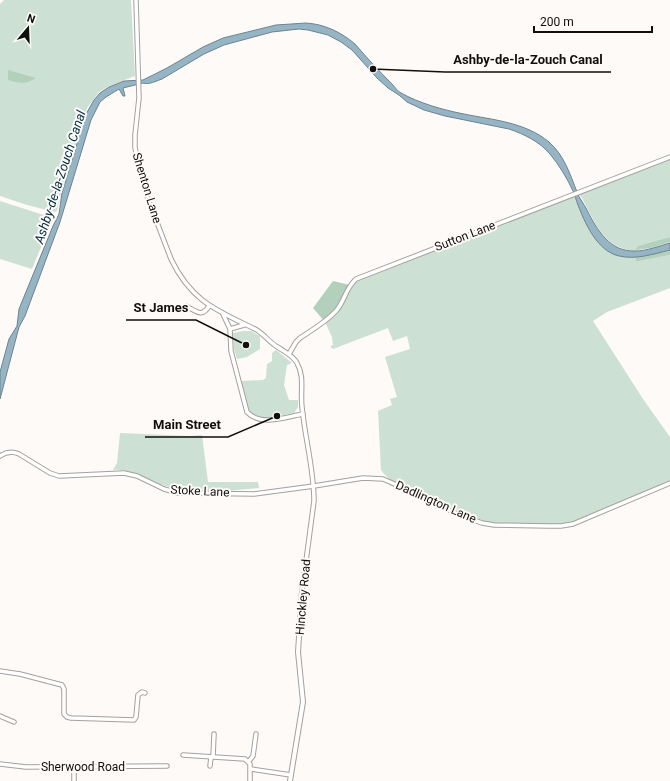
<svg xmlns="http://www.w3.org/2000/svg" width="670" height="781" viewBox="0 0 670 781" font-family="Roboto,sans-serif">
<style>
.green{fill:#cce0d3}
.forest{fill:#b2d0bc}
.water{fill:#95b5c5;stroke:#6d838e}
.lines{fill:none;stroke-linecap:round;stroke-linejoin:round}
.minor-casing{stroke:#a4a09d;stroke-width:5.5}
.tertiary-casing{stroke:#a4a09d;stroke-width:6}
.minor{stroke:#fff;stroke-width:3.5}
.tertiary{stroke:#fff;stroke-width:4}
.labels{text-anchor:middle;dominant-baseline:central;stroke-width:4;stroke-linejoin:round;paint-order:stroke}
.street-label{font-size:12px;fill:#100f0e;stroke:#fefaf7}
.water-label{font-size:13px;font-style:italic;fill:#002f40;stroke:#fefaf7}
.leader{fill:none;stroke:#100f0e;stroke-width:1.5}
.callout-dot{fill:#100f0e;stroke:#fefaf7;stroke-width:1.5}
.callout-label{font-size:13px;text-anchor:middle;font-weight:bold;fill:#100f0e;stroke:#fefaf7;stroke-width:4;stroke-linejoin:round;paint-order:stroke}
</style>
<rect width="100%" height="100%" fill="#fefaf7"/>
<g class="green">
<path d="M4 0H131L135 76 109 86 99 92 87 108 63 185 57 211 55 212 27 205 0 196V4Z"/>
<path d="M670 157V237L636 248V250L634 251C603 247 596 224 583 200 582 197 580 196 578 193Z"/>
<path d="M574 194 578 205 592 234 618 256 635 257 636 261H639L670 255V288L607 312 593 321 643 399 670 437V480L577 521C562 525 547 525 532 524 517 524 500 526 486 523 461 516 437 502 414 491 402 485 388 481 381 470L378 411 392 405 390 399 397 397 385 357 410 349 407 336 393 341 388 328 333 349 330 346 333 345 332 337 325 322 356 279Z"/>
<path d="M0 201 53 218 32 269 0 259Z"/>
<path d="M243 331H251L260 336V349L247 357 237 359 234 349 233 333Z"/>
<path d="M276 350 292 363 287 365 284 385 289 400H298V407L294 413 265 419 257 418 247 412 241 381 263 380 266 378 267 364 272 361V353Z"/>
<path d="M120 433 190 436 202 435 208 482H258L259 488C231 491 192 494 166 486 147 481 133 468 113 470L117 463Z"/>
</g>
<g class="forest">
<path d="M8 70 36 78C25 85 19 83 8 80Z"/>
<path d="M670 237V242L651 248 636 250V248L639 246Z"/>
<path d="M670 250V255L639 261H636L635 257Z"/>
<path d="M333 281 350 285 341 304 325 322 313 308Z"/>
</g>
<path class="water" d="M306 23C324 24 341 32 355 44 367 58 379 71 392 84 395 87 397 91 401 93 419 103 443 110 464 114 493 120 525 122 549 142 564 155 570 174 577 192 579 198 584 204 587 210 597 230 610 252 635 251 647 251 659 246 670 243V250C653 254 636 260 619 256 597 251 585 223 578 205 576 200 575 195 573 191 567 178 559 165 550 154 540 142 524 134 509 129L445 116 424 110 407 102 399 95 388 88 377 78 352 50 341 42 328 35 308 30 299 29 272 32 224 45 204 54 162 79C156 81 149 85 143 83L123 88 125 96H123L119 89 106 97 100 102 91 120 60 222 25 316 19 327 0 399V372L9 339 17 326 19 309 53 226 59 214 62 193 86 114 94 100 100 93 109 87 124 81 143 80 167 68 203 47 223 38 276 25Z"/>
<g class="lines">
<defs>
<g id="minor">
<path d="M136 0 139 98 135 135V148L145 191 171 259C191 301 216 310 255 329 263 333 268 341 276 346 283 351 293 355 297 363 305 377 300 392 302 407 305 439 314 469 314 501L302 591"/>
<path d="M186 306C196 311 202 318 209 306"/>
<path d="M223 314 230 329"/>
<path d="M244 325 230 329 231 351 247 412C261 427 285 417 303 414"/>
<path d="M289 354 296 342 300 338C312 330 326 322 336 311 345 301 345 289 356 279L670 157"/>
<path d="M0 456C6 452 12 451 19 454L50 473 59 476 124 473 137 476 164 489 178 493 254 494 314 486 363 478 383 479 390 482 457 514 482 523 494 525 548 526H561L573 524 670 483"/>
<path d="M0 671 20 674 62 685 64 689V714L67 717 71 718 134 720 136 717 138 695 142 692 145 693"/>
<path d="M0 716 14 722"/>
<path d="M183 755 245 759 250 764V781"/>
<path d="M213 757 214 734"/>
<path d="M249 761 253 756 256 734"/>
<path d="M0 764 26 767 167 766"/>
<path d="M210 766 211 757"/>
<path d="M74 767V781"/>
<path d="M251 769 291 775"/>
</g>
<path id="tertiary" d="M290 781 303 702 298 652 302 591"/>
</defs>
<use href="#minor" class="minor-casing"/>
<use href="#tertiary" class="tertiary-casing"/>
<use href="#minor" class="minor"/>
<use href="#tertiary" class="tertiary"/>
</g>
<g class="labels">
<g class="street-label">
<text transform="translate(147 188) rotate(73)">Shenton Lane</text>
<text transform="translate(465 236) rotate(-21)">Sutton Lane</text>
<text transform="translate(200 491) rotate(3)">Stoke Lane</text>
<text transform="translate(436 502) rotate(24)">Dadlington Lane</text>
<text transform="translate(303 597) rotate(-85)">Hinckley Road</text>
<text x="83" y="767">Sherwood Road</text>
</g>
<g class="water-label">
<text transform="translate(60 177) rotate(-72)">Ashby-de-la-Zouch Canal</text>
</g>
</g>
<path class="leader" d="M373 69L445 72H611M246 345L196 320H126M277 416L228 437H145"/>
<g class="callout-dot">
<circle cx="373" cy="69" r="4"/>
<circle cx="246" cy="345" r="4"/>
<circle cx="277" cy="416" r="4"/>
</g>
<g class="callout-label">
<text x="528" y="64">Ashby-de-la-Zouch Canal</text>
<text x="161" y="312">St James</text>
<text x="187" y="429">Main Street</text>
</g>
<g transform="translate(28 28) rotate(19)" stroke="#fefaf7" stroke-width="3" paint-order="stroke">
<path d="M0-3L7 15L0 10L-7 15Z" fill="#100f0e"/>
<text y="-6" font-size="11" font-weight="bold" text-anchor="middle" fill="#100f0e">N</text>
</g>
<path d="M534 26v6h118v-6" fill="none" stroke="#100f0e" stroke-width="2"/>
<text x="540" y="26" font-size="12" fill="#100f0e" stroke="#fefaf7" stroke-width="3" paint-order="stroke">200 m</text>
</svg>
